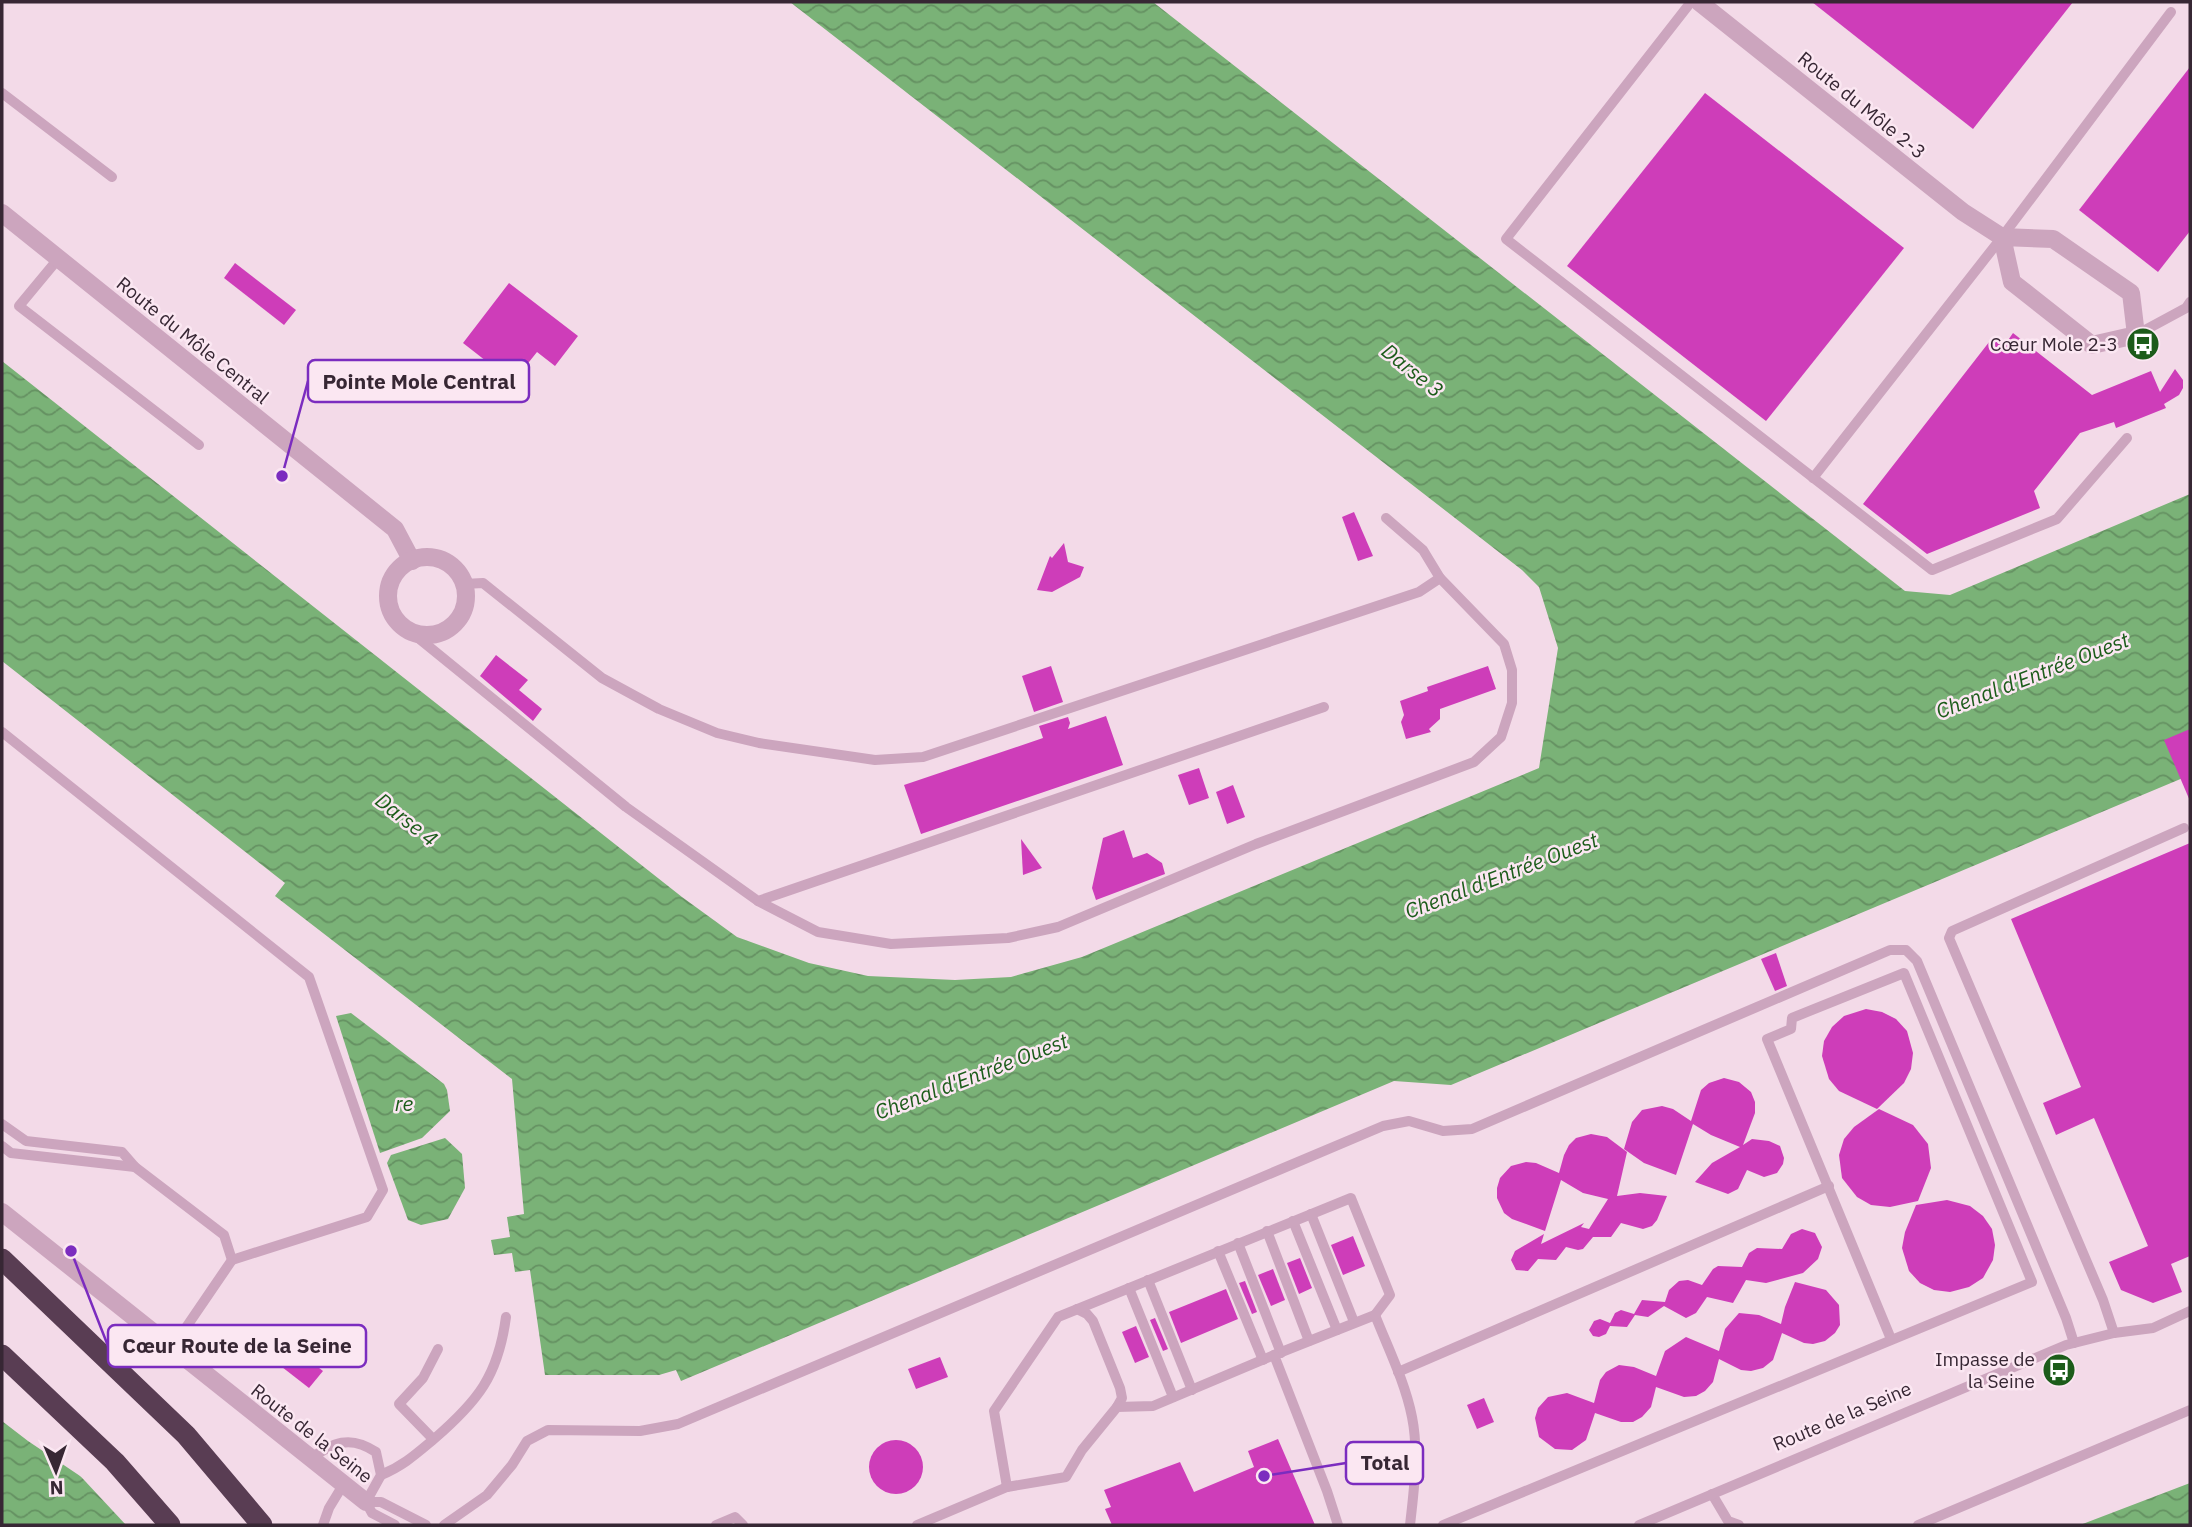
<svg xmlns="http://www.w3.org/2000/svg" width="2192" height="1527" viewBox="0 0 2192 1527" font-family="'IBM Plex Sans',sans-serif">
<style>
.water{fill:url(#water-waves)}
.pier{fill:#f3dae8}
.building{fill:#ce3db9}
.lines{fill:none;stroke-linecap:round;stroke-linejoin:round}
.service{stroke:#cca5be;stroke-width:10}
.minor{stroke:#cca5be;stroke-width:18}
.motorway{stroke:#593d53;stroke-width:21}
.labels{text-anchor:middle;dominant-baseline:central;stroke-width:5;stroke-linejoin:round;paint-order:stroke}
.street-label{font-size:19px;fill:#372734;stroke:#fbe7f2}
.poi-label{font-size:19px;fill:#372734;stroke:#fbe7f2;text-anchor:end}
.water-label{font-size:21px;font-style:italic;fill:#1c5c1a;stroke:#fbe7f2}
.leader{fill:none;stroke:#7b2cbf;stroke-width:2.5}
.callout-dot{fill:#7b2cbf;stroke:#fbe7f2;stroke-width:2.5}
.callout{fill:#fbe7f2;stroke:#7b2cbf;stroke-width:2.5}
.callout-label{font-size:21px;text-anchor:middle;font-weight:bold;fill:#372734}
</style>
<defs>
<pattern id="water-waves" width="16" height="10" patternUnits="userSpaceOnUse" patternTransform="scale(1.75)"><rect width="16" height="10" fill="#7ab277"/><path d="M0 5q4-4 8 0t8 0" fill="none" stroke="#659162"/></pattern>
</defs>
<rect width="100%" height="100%" fill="#f3dae8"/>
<g class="water">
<path d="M790 2H1153L1905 591 1950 595 2190 494V775L1451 1085 1394 1081 681 1381 676 1370 659 1375H545L530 1270 515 1272 512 1253 494 1255 491 1240 510 1237 507 1217 524 1214 512 1079 275 896 285 883 2 661V361L682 897 737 937 809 963 868 976 955 980 1011 977 1082 957 1539 768 1558 648 1539 587 1522 570Z"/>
<path d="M351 1013 444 1084 447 1090 450 1111 422 1138 380 1153 336 1016Z"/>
<path d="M445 1138 462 1154 465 1188 448 1219 421 1225 408 1220 387 1163 391 1155Z"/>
<path d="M2 1421 28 1441 153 1525H2Z"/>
<path d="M2190 1483V1525H2079H2080Z"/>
</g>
<path class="pier" d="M71 1466 155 1522 156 1525H126Z"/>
<g class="building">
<path d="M1812 2H2073L1973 129Z"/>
<path d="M2190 67V231L2158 272 2079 210Z"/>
<path d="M1705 93 1904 248 1766 421 1567 266Z"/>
<path d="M235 263 296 310 284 325 224 278Z"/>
<path d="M509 283 578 336 555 366 537 352 513 382 463 343Z"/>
<path d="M2013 333 2092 395 2151 371 2160 392 2175 369 2183 380V388L2179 395 2164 404 2166 408 2116 428 2114 422 2080 433 2034 491 2040 508 1927 554 1863 504 1993 337 2004 346Z"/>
<path d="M1354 512 1373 556 1358 561 1342 517Z"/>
<path d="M1064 543 1068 562 1084 567 1080 577 1052 592 1037 590 1050 556 1052 558Z"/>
<path d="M496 655 528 680 519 690 542 709 533 721 480 676Z"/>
<path d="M1051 666 1063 702 1034 712 1022 676Z"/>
<path d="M1488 666 1496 689 1440 709V719L1429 729 1431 732 1406 739 1401 722 1404 715 1400 701 1428 691 1427 687Z"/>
<path d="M1106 716 1123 765 921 834 904 785 1043 738 1039 726 1068 717 1070 723 1068 729Z"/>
<path d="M2190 729V801L2164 740Z"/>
<path d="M1199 768 1209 798 1189 805 1178 775Z"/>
<path d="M1233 785 1245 817 1227 824 1216 792Z"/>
<path d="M1124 830 1133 858 1147 853 1162 863 1165 874 1096 900 1092 888 1103 838Z"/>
<path d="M1021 839 1042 868 1023 875Z"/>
<path d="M2190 843V1256L2171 1264 2182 1292 2153 1303 2121 1290 2109 1262 2148 1246 2094 1118 2056 1135 2043 1103 2081 1087 2011 919Z"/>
<path d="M1776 953 1787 986 1775 991 1761 959Z"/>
<path d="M1866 1009 1882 1012 1896 1019 1907 1031 1913 1053 1911 1069 1904 1083 1877 1109 1839 1091 1829 1079 1822 1056 1824 1041 1832 1027 1844 1016Z"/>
<path d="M1724 1078 1739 1082 1751 1092 1755 1102V1113L1743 1145 1752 1139 1769 1141 1780 1146 1784 1158 1783 1164 1777 1173 1764 1177 1747 1170 1738 1189 1728 1194 1695 1182 1712 1163 1740 1147 1711 1135 1693 1124 1676 1175 1644 1163 1624 1149 1632 1122 1642 1110 1662 1106 1673 1109 1691 1121 1701 1090 1709 1083Z"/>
<path d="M1879 1109 1913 1125 1928 1144 1931 1168 1918 1201 1890 1207 1871 1205 1857 1197 1842 1178 1839 1155 1844 1139 1854 1127Z"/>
<path d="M1591 1134 1607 1137 1627 1152 1617 1196 1640 1193 1667 1196 1657 1220 1652 1226 1643 1229 1621 1223 1611 1237H1593L1583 1249 1578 1250 1566 1247 1556 1260 1538 1259 1528 1271 1516 1270 1511 1260 1515 1251 1544 1234 1541 1244 1584 1223 1581 1227 1589 1229 1608 1199 1583 1193 1561 1180 1545 1231 1512 1219 1504 1213 1497 1198V1188L1500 1178 1511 1166 1526 1162 1536 1163 1559 1173 1564 1155 1569 1145 1576 1138Z"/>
<path d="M1947 1200 1970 1206 1983 1216 1992 1229 1995 1245 1993 1260 1983 1278 1969 1287 1950 1292 1934 1290 1920 1283 1909 1271 1902 1248 1905 1232 1916 1205Z"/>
<path d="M1802 1229 1815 1233 1822 1247 1818 1259 1803 1273 1766 1283 1746 1280 1733 1303 1707 1297 1696 1313 1686 1318 1664 1306 1648 1317 1635 1315 1627 1327 1610 1326 1606 1334 1599 1337 1593 1336 1589 1330 1594 1321 1600 1319 1610 1323 1615 1313 1621 1310 1634 1314 1642 1300 1665 1302 1669 1290 1679 1281 1688 1280 1702 1285 1713 1269 1718 1266 1742 1267 1749 1253 1757 1248 1782 1249 1791 1234Z"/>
<path d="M1353 1236 1365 1266 1343 1275 1331 1245Z"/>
<path d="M1300 1258 1312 1288 1299 1294 1287 1263Z"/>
<path d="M1273 1269 1285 1300 1271 1306 1258 1275Z"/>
<path d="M1245 1281 1257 1312 1252 1314 1239 1283Z"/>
<path d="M1795 1282 1826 1290 1839 1305 1840 1325 1835 1333 1825 1341 1813 1344 1804 1343 1782 1333 1773 1360 1763 1368 1751 1371 1741 1370 1719 1359 1713 1382 1705 1391 1696 1396 1684 1397 1656 1387 1651 1407 1642 1417 1633 1422H1621L1595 1413 1586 1440 1572 1450 1555 1449 1539 1437 1535 1418 1538 1408 1548 1397 1567 1393 1594 1403 1600 1380 1606 1372 1619 1365 1634 1367 1656 1376 1665 1351 1686 1337 1719 1351 1725 1329 1739 1313 1759 1315 1781 1324 1785 1307Z"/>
<path d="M1226 1289 1238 1319 1181 1343 1169 1312Z"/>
<path d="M1155 1318 1168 1349 1163 1351 1150 1320Z"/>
<path d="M265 1326 323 1371 309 1388 251 1343Z"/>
<path d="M1136 1326 1149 1357 1135 1363 1122 1332Z"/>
<path d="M940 1357 948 1377 916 1389 908 1369Z"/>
<path d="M1484 1398 1494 1422 1477 1429 1467 1405Z"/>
<path d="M1278 1439 1315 1525H1112L1105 1509 1111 1507 1104 1490 1180 1462 1194 1492 1254 1467 1248 1451Z"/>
<circle cx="896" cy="1467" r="27"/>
</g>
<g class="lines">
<g class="service">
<path d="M1691 2 1506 239 1932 570 2057 519 2127 438"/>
<path d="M2 93 112 177"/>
<path d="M58 259 19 306 199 445"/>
<path d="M2136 335 2186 308 2190 302"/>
<path d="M1813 478 2002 237 2171 12"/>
<path d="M464 584 483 583 602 678 659 709 717 733 759 743 875 760 923 757 1419 592 1440 578 1423 550 1386 518"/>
<path d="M411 632 626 807 758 901 1324 707"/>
<path d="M2 732 309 977 383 1190 367 1217 232 1260 224 1235 135 1167 122 1152 26 1141 2 1124"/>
<path d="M758 901 818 932 891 944 1008 938 1058 927 1256 844 1474 762 1501 737 1512 703V670L1504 644 1440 578"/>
<path d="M2 1146 11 1153 135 1167"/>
<path d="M1311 1214 1354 1322"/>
<path d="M1293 1221 1337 1330"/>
<path d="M1267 1231 1309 1341"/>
<path d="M1238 1243 1281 1353"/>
<path d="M1218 1251 1263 1360"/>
<path d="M1148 1280 1192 1390"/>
<path d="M1129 1288 1173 1397"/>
<path d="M1077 1309 1087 1314 1093 1321 1120 1388 1122 1398 1117 1407"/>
<path d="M2114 1333 2103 1300 1949 938 1952 931 2184 828"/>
<path d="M172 1348 232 1260"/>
<path d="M1274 1355 1375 1315C1388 1348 1405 1382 1412 1417 1419 1452 1414 1490 1410 1525"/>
<path d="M1398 1372 1829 1186"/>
<path d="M433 1439 399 1404 423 1378 438 1349"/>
<path d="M309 1459C334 1443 349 1434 376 1452L381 1475 366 1502"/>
<path d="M381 1475C403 1466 416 1454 434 1439 478 1401 498 1376 506 1317"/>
<path d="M1007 1487 994 1411 1058 1317 1351 1198 1390 1295 1375 1315"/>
<path d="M1712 1494 1728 1521 1739 1525"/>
<path d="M366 1502H381L426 1525"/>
<path d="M366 1502 372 1513 395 1525"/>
<path d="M323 1525 329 1508 343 1485"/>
<path d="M444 1525 487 1495 512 1465 527 1441 548 1430 640 1431 678 1424 1383 1126 1409 1121 1443 1131 1472 1129 1890 950H1906L1917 961 2066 1318 2074 1343"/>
<path d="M716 1525 735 1517 743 1525"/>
<path d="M917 1525 1007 1487 1066 1477 1082 1450 1117 1407 1153 1406 1274 1355 1327 1491 1338 1525"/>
<path d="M1443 1525 2032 1282 1904 973 1792 1018 1791 1029 1767 1039 1891 1339"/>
<path d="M1639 1525 2066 1345 2114 1333 2153 1328 2190 1311"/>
<path d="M1918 1525 2190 1410"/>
</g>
<g class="minor">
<path d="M1699 2 1963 212 2002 237 2053 239 2131 293 2136 335 2092 345 2012 282 2002 237"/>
<path d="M2 213 395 529 412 561"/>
<circle cx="427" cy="596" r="39"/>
<path d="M2 1212 366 1502"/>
</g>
<g class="motorway">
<path d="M2 1259 186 1435 262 1525"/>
<path d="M2 1355 115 1462 170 1525"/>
</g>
</g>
<defs>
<symbol id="bus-disc" viewBox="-11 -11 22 22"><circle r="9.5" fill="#1c5c1a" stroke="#fbe7f2"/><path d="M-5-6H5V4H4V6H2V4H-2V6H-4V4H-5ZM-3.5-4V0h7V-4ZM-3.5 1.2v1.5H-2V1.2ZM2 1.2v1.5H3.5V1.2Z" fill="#fff"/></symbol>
</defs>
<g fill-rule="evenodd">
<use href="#bus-disc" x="2124" y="325" width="38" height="38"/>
<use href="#bus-disc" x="2040" y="1351" width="38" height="38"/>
</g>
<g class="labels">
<g class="street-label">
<text transform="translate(1862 105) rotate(39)">Route du Môle 2-3</text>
<text transform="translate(193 340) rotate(39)">Route du Môle Central</text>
<text transform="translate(1842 1416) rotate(-23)">Route de la Seine</text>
<text transform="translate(312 1433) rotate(38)">Route de la Seine</text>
</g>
<g class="poi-label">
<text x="2118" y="344">Cœur Mole 2-3</text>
<text x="2035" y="1359">Impasse de<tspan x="2035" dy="22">la Seine</tspan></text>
</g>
<g class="water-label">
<text transform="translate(1413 370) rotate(39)">Darse 3</text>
<text transform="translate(2032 675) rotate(-21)">Chenal d'Entrée Ouest</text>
<text transform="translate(407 819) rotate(38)">Darse 4</text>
<text transform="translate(1501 875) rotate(-21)">Chenal d'Entrée Ouest</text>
<text transform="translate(971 1076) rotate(-21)">Chenal d'Entrée Ouest</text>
<text x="404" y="1103">re</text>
</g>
</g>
<path class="leader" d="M282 476L308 381M71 1251L108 1346M1264 1476L1346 1463"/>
<g class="callout-dot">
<circle cx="282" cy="476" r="7"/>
<circle cx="71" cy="1251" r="7"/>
<circle cx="1264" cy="1476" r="7"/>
</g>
<g class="callout">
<rect x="308" y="360" width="221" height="42" rx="7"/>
<rect x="108" y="1325" width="258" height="42" rx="7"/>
<rect x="1346" y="1442" width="77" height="42" rx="7"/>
</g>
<g class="callout-label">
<text x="419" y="389">Pointe Mole Central</text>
<text x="237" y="1353">Cœur Route de la Seine</text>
<text x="1385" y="1470">Total</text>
</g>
<rect width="2192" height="1527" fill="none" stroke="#372734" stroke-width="7"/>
<g transform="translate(56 1471) rotate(178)" stroke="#fbe7f2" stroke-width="5" paint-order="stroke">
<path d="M0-5L12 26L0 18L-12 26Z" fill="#372734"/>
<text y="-10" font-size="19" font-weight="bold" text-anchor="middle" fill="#372734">N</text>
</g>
</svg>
